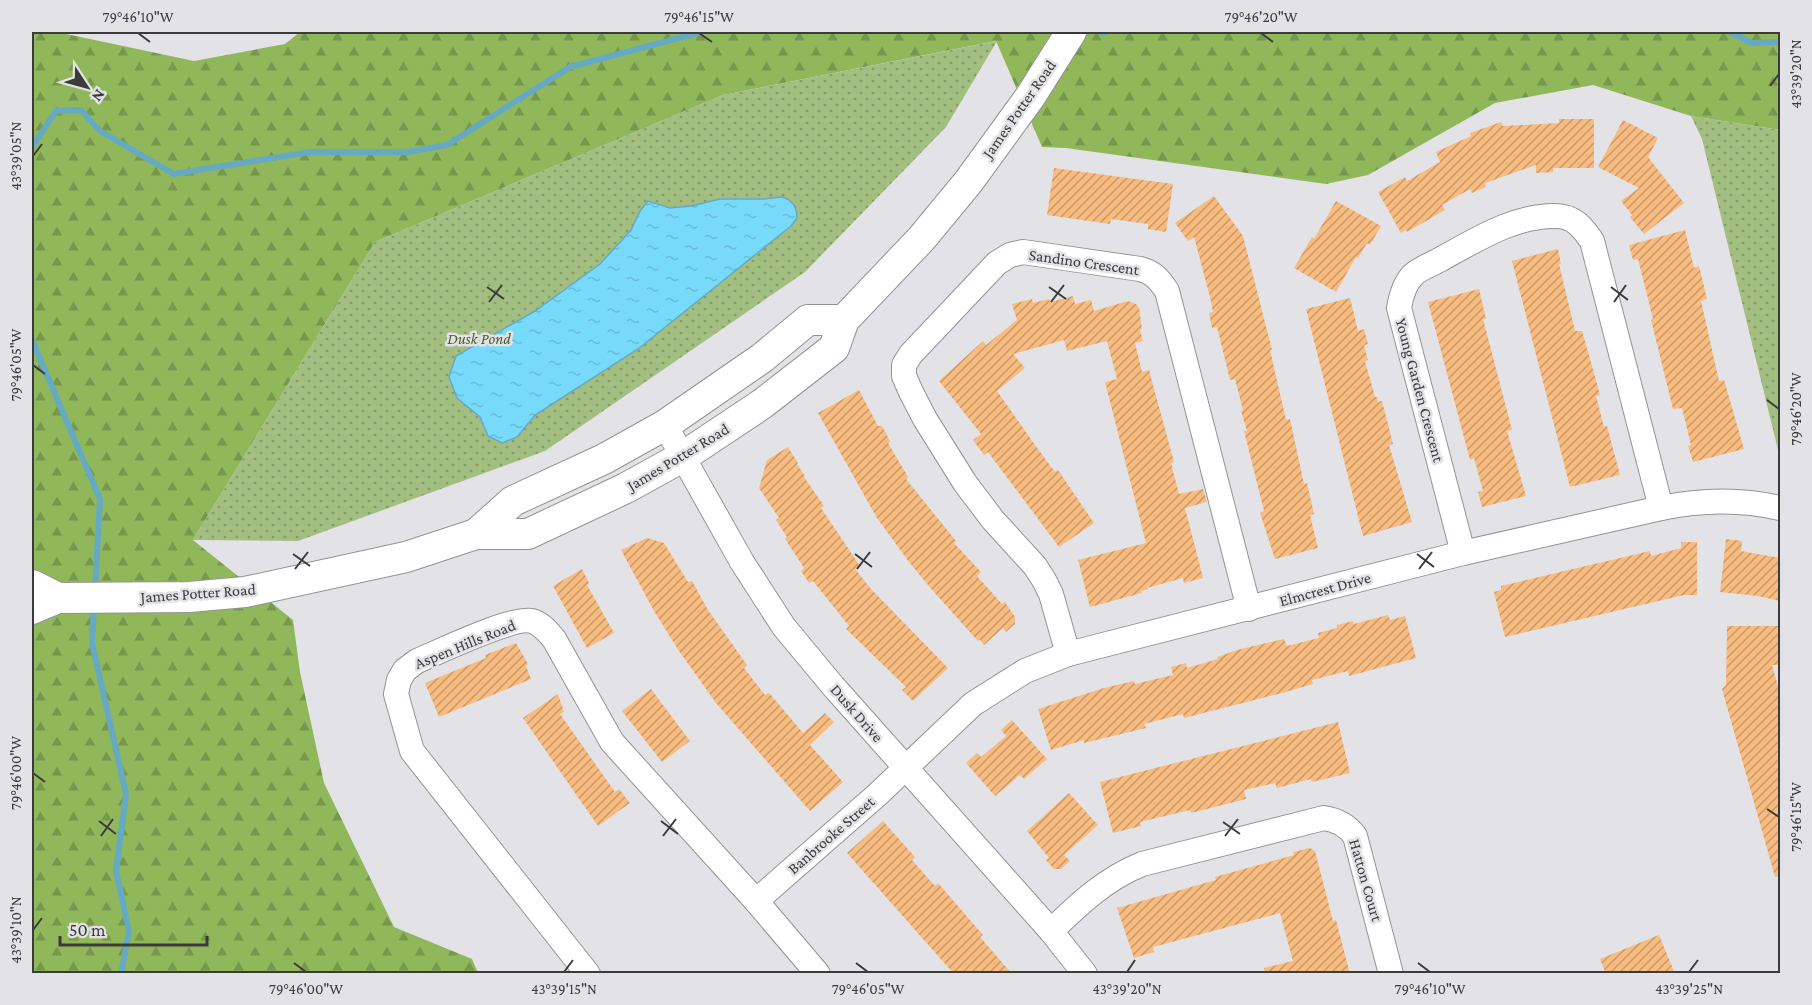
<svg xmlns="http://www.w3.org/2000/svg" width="1812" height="1005" viewBox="0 0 1812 1005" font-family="'Crimson Pro',serif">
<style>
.forest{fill:url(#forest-firs)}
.park{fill:url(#park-dots)}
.water{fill:url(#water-ripples);stroke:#65aac2;stroke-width:1.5}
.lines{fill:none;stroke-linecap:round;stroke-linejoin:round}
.stream{stroke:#65aac2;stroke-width:6}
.building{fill:url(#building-hatch)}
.minor-casing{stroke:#939396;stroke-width:26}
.major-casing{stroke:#939396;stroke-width:32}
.minor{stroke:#fff;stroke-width:24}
.major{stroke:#fff;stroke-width:30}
.ticks{fill:none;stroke:#3b3b3c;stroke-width:2}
.labels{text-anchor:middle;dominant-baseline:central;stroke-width:5;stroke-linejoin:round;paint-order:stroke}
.street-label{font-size:16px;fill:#3b3b3c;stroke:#e3e3e7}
.park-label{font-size:16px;font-style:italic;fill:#466021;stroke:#e3e3e7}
.neatline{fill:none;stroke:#3b3b3c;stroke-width:2}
.ticks-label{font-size:15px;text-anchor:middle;fill:#3b3b3c}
</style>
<defs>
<pattern id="forest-firs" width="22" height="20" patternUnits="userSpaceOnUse" patternTransform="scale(1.5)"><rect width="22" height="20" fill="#90b85b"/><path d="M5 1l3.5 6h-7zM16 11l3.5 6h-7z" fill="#77974c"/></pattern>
<pattern id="park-dots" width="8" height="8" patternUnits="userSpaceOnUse" patternTransform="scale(1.5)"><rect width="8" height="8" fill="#a2be81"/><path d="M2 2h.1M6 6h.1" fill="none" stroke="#859c6b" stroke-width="1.8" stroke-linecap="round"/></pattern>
<pattern id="water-ripples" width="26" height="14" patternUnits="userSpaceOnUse" patternTransform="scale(1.5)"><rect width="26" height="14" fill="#77dafb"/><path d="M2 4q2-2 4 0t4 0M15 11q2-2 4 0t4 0" fill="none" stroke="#68bcd8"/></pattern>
<pattern id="building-hatch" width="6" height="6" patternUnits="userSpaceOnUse" patternTransform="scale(1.5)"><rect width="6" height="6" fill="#f8bb80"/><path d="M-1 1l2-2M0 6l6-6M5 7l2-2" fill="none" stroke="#ca996a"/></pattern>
</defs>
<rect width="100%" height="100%" fill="#e3e3e7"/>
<path class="forest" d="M32 32H57L194 61 285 44 300 32H1780V130L1691 116 1593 85 1495 103 1368 175 1326 184 1066 148 1042 147 996 41 723 95 375 242 193 540 293 620 300 672 324 783 394 927 472 959 478 973H32Z"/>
<g class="park">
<path d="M997 41 946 127 805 272 545 451 298 541 193 540 375 242 723 95Z"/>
<path d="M1691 116 1780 130V458L1702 139Z"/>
</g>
<path class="water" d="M782 197C793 200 797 207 797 218L791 226 638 349 535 415 517 437 502 443 488 436 480 417 457 398 449 377 456 356 535 311 600 264 631 230 640 211 648 201 670 208 691 206 720 199H763Z"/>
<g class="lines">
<g class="stream">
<path d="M1101 32H1106"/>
<path d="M1730 32 1752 43 1780 42"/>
<path d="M32 147 56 111 81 110 100 131 174 174 310 152H408L447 145 570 67 701 32"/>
<path d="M32 340 100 499 95 590"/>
<path d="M94 606 92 643 126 794 116 871 129 931 121 974"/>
</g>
</g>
<g class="building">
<path d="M1559 119H1594V168H1553V172L1536 173V165L1485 183 1486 187 1472 193 1470 189 1442 205 1445 210 1407 232 1406 230 1401 233 1378 192 1405 177 1407 181 1440 162 1436 152 1471 136 1470 133 1501 122 1503 126 1559 123Z"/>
<path d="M1623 120 1658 138 1648 157 1684 203 1644 234 1630 217 1632 215 1621 201 1639 188 1598 167Z"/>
<path d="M1054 168 1173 184 1166 232 1148 229V224L1111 219 1110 224 1047 215Z"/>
<path d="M1214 196 1243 236 1272 350H1270L1286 420 1290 419 1304 484 1307 483 1314 514 1310 515 1318 548 1275 559 1260 513 1264 511 1244 431H1247L1241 411 1243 410 1235 379 1230 380 1217 327 1212 328 1209 313 1213 312 1210 297 1194 237 1188 241 1175 223Z"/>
<path d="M1336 201 1381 226 1370 245 1367 243 1358 258 1356 257 1336 292 1294 268 1312 237 1314 239Z"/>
<path d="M1685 230 1694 268 1699 266 1707 299 1701 301 1719 381 1724 380 1744 449 1693 462 1688 446 1691 445 1682 408 1673 409 1651 320 1653 319 1638 259 1633 260 1629 245Z"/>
<path d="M1558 249 1561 264H1559L1575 331H1582L1587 348 1600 395 1596 396 1604 427 1607 426 1620 475 1570 487 1512 261Z"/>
<path d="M1479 289 1486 319H1483L1512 430 1507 431 1526 496 1482 507 1478 492 1483 491 1474 458 1470 460 1428 302Z"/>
<path d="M1073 296 1075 304 1091 300 1094 311 1128 301 1136 304 1139 308 1142 329 1140 330 1143 341 1135 343 1142 372 1149 370 1174 462 1171 463 1179 494 1203 489 1207 502 1185 508 1203 578 1184 583 1183 578 1147 588 1148 589 1141 591 1142 593 1090 607 1078 560 1146 543 1105 382 1117 379 1107 341 1067 351 1064 340 1013 354 1025 368 997 391 1035 445 1055 472 1058 470 1094 523 1059 547 988 452 984 455 973 440 981 434 939 381 983 341 986 345 1017 320 1012 304 1032 299 1033 303 1049 299 1050 302Z"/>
<path d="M1350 298 1358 331 1364 329 1368 344 1364 345 1368 360 1365 361 1375 397H1377L1378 402 1382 401 1393 444 1389 445 1412 522 1363 536 1306 309Z"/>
<path d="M859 390 878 426H882L890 441 888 443 908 477 906 479 956 541 954 543 981 572 977 576 1002 604 1005 602 1015 617V624L1006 632 1003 628 984 645 979 639 978 641 933 591 909 562 877 518 818 413Z"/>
<path d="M788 447 798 463 797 464 805 476 804 477 824 506 821 508 860 566 855 569 871 589 948 668 913 701 902 690 906 687 846 629 849 626 813 581 809 583 801 571 804 568 785 539 787 537 776 520 779 518 759 488 767 460Z"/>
<path d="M647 538 664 543 688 582 692 581 708 610 747 665 744 668 765 695 768 693 770 694 803 733 825 713 834 722 810 745 843 782 810 811 716 703 679 651 654 611 621 550Z"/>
<path d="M1726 539 1742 541 1741 551 1780 558V601L1758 596 1720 592Z"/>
<path d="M1681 542H1697V595H1684L1505 637 1494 592 1501 590V586L1650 551 1651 556 1681 548Z"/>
<path d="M582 569 589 583 587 585 614 633 587 648 553 586Z"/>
<path d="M1388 615 1390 620 1405 616 1416 658 1349 676 1348 671 1312 680 1313 684 1282 693 1184 718 1183 714 1144 724 1146 728 1084 743V740L1051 750 1038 709 1104 688 1134 681 1135 684 1173 675 1171 667 1186 663 1187 668 1218 659 1217 657 1237 650 1284 639 1287 646 1319 638 1318 633 1337 628V625L1353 621 1354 624Z"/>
<path d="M1727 626H1780V665H1772L1779 690V699L1780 698V876L1775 877 1722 689 1726 685Z"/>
<path d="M516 643 528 664 526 666 531 679 439 717 425 683 486 658 485 655Z"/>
<path d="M651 689 690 741 662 762 622 711Z"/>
<path d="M558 694 564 712 560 714 615 792 619 789 630 803 598 826 523 718Z"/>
<path d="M1012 720 1047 759 1024 779 1020 775 995 796 966 763 977 753 981 757 1006 736 1001 730Z"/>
<path d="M1338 722 1350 773 1312 782 1311 779 1277 788 1275 783 1244 790 1246 799 1191 813 1190 810 1140 822 1141 826 1113 833 1100 782Z"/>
<path d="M1069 793 1098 825 1064 855 1070 861 1061 869H1054L1046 860 1049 858 1027 831Z"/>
<path d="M883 821 915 857 912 860 935 886 938 883 983 935 980 937 1012 974H954L847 853Z"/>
<path d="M1310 848 1315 851 1333 921 1336 920 1350 974H1265L1264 968 1293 961 1280 913 1153 947 1154 952 1134 958 1117 908 1216 880 1215 877 1294 855 1293 852Z"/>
<path d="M1659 935 1675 974H1606L1600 959Z"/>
</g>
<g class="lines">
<defs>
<g id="minor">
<path d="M665 425 742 562 784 627 833 686 1051 931 1085 974"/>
<path d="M1463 553 1399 308C1401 296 1404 284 1413 275 1420 268 1433 264 1441 259 1476 240 1515 215 1556 216 1574 216 1583 228 1592 241L1661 508"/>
<path d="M1068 654 1051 594 1044 580 1035 566 993 520 965 483 925 419 911 392 904 376V365L911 354 997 263 1010 255 1023 252 1140 269C1153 272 1159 279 1167 291L1249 609"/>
<path d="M756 901 877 795 973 704 1025 671 1068 654 1463 553 1661 508C1700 500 1741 499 1780 508"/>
<path d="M1051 931C1079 904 1105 879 1142 864L1324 818C1337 820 1347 825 1355 836L1391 974"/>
<path d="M588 974 412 751 396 694 399 680 405 670 417 661C439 652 513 616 532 621 542 624 548 632 554 639L612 742 756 901 818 974"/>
</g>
<g id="major">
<path d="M476 534 513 501 604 459 665 425 762 358 808 320H844"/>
<path d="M32 585 58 598"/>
<path d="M32 609 58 598 189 597 245 592 406 557 476 534H528L626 488 684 456 762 404 834 348 844 320 922 238 969 181 1030 97 1071 32"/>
</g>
</defs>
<use href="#minor" class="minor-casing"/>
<use href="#major" class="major-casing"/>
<use href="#minor" class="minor"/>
<use href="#major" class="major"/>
</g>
<path class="ticks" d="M138 33 150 42M699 33 712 42M1261 33 1273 42M1770 86 1779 74M33 156 42 144M487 287 504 299M1049 287 1066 299M1611 287 1628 300M489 302 502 285M1051 302 1064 285M1614 302 1626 285M33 365 45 374M1767 400 1779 409M293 554 310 566M855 554 872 567M1417 554 1434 567M295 569 308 552M857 569 870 552M1419 569 1432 552M33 773 45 782M1767 809 1779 817M99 821 116 834M661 821 678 834M1223 822 1240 834M101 836 113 819M663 836 676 819M1225 836 1238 819M33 930 42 918M294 963 306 972M856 963 868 972M1418 963 1430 972M564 972 573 960M1127 972 1135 960M1689 972 1698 960"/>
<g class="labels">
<g class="street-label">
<text transform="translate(1019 109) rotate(-55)">James Potter Road</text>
<text transform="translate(1084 262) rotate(8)">Sandino Crescent</text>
<text transform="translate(1420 390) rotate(75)">Young Garden Crescent</text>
<text transform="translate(678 457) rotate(-31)">James Potter Road</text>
<text transform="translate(1325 589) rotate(-15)">Elmcrest Drive</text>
<text transform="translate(198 593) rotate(-4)">James Potter Road</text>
<text transform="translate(465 644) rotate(-22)">Aspen Hills Road</text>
<text transform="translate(857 713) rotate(49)">Dusk Drive</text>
<text transform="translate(831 835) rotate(-41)">Banbrooke Street</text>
<text transform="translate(1366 880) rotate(74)">Hatton Court</text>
</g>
<g class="park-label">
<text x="479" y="338">Dusk Pond</text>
</g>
</g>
<rect width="1812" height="1005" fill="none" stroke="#e3e3e7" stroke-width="66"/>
<g transform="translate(87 87) rotate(126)" stroke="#e3e3e7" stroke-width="4.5" paint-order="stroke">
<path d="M0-4.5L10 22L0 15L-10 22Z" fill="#3b3b3c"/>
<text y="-9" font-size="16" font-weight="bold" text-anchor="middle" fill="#3b3b3c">N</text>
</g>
<path d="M60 936v9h147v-9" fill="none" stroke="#3b3b3c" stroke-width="3"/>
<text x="69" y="936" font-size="18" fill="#3b3b3c" stroke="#e3e3e7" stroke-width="4.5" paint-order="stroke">50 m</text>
<rect x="33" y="33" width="1746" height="939" class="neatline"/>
<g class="ticks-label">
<text x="138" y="22">79°46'10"W</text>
<text x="699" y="22">79°46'15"W</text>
<text x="1261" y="22">79°46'20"W</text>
<text transform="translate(1796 74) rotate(-90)" y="5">43°39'20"N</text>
<text transform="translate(16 156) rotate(-90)" y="5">43°39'05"N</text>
<text transform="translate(16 365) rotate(-90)" y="5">79°46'05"W</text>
<text transform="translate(1796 409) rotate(-90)" y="5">79°46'20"W</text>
<text transform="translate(16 773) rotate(-90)" y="5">79°46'00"W</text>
<text transform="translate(1796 817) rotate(-90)" y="5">79°46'15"W</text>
<text transform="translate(16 930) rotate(-90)" y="5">43°39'10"N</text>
<text x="306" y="994">79°46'00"W</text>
<text x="564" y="994">43°39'15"N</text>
<text x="868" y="994">79°46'05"W</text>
<text x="1127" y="994">43°39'20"N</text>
<text x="1430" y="994">79°46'10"W</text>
<text x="1689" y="994">43°39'25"N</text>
</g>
</svg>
